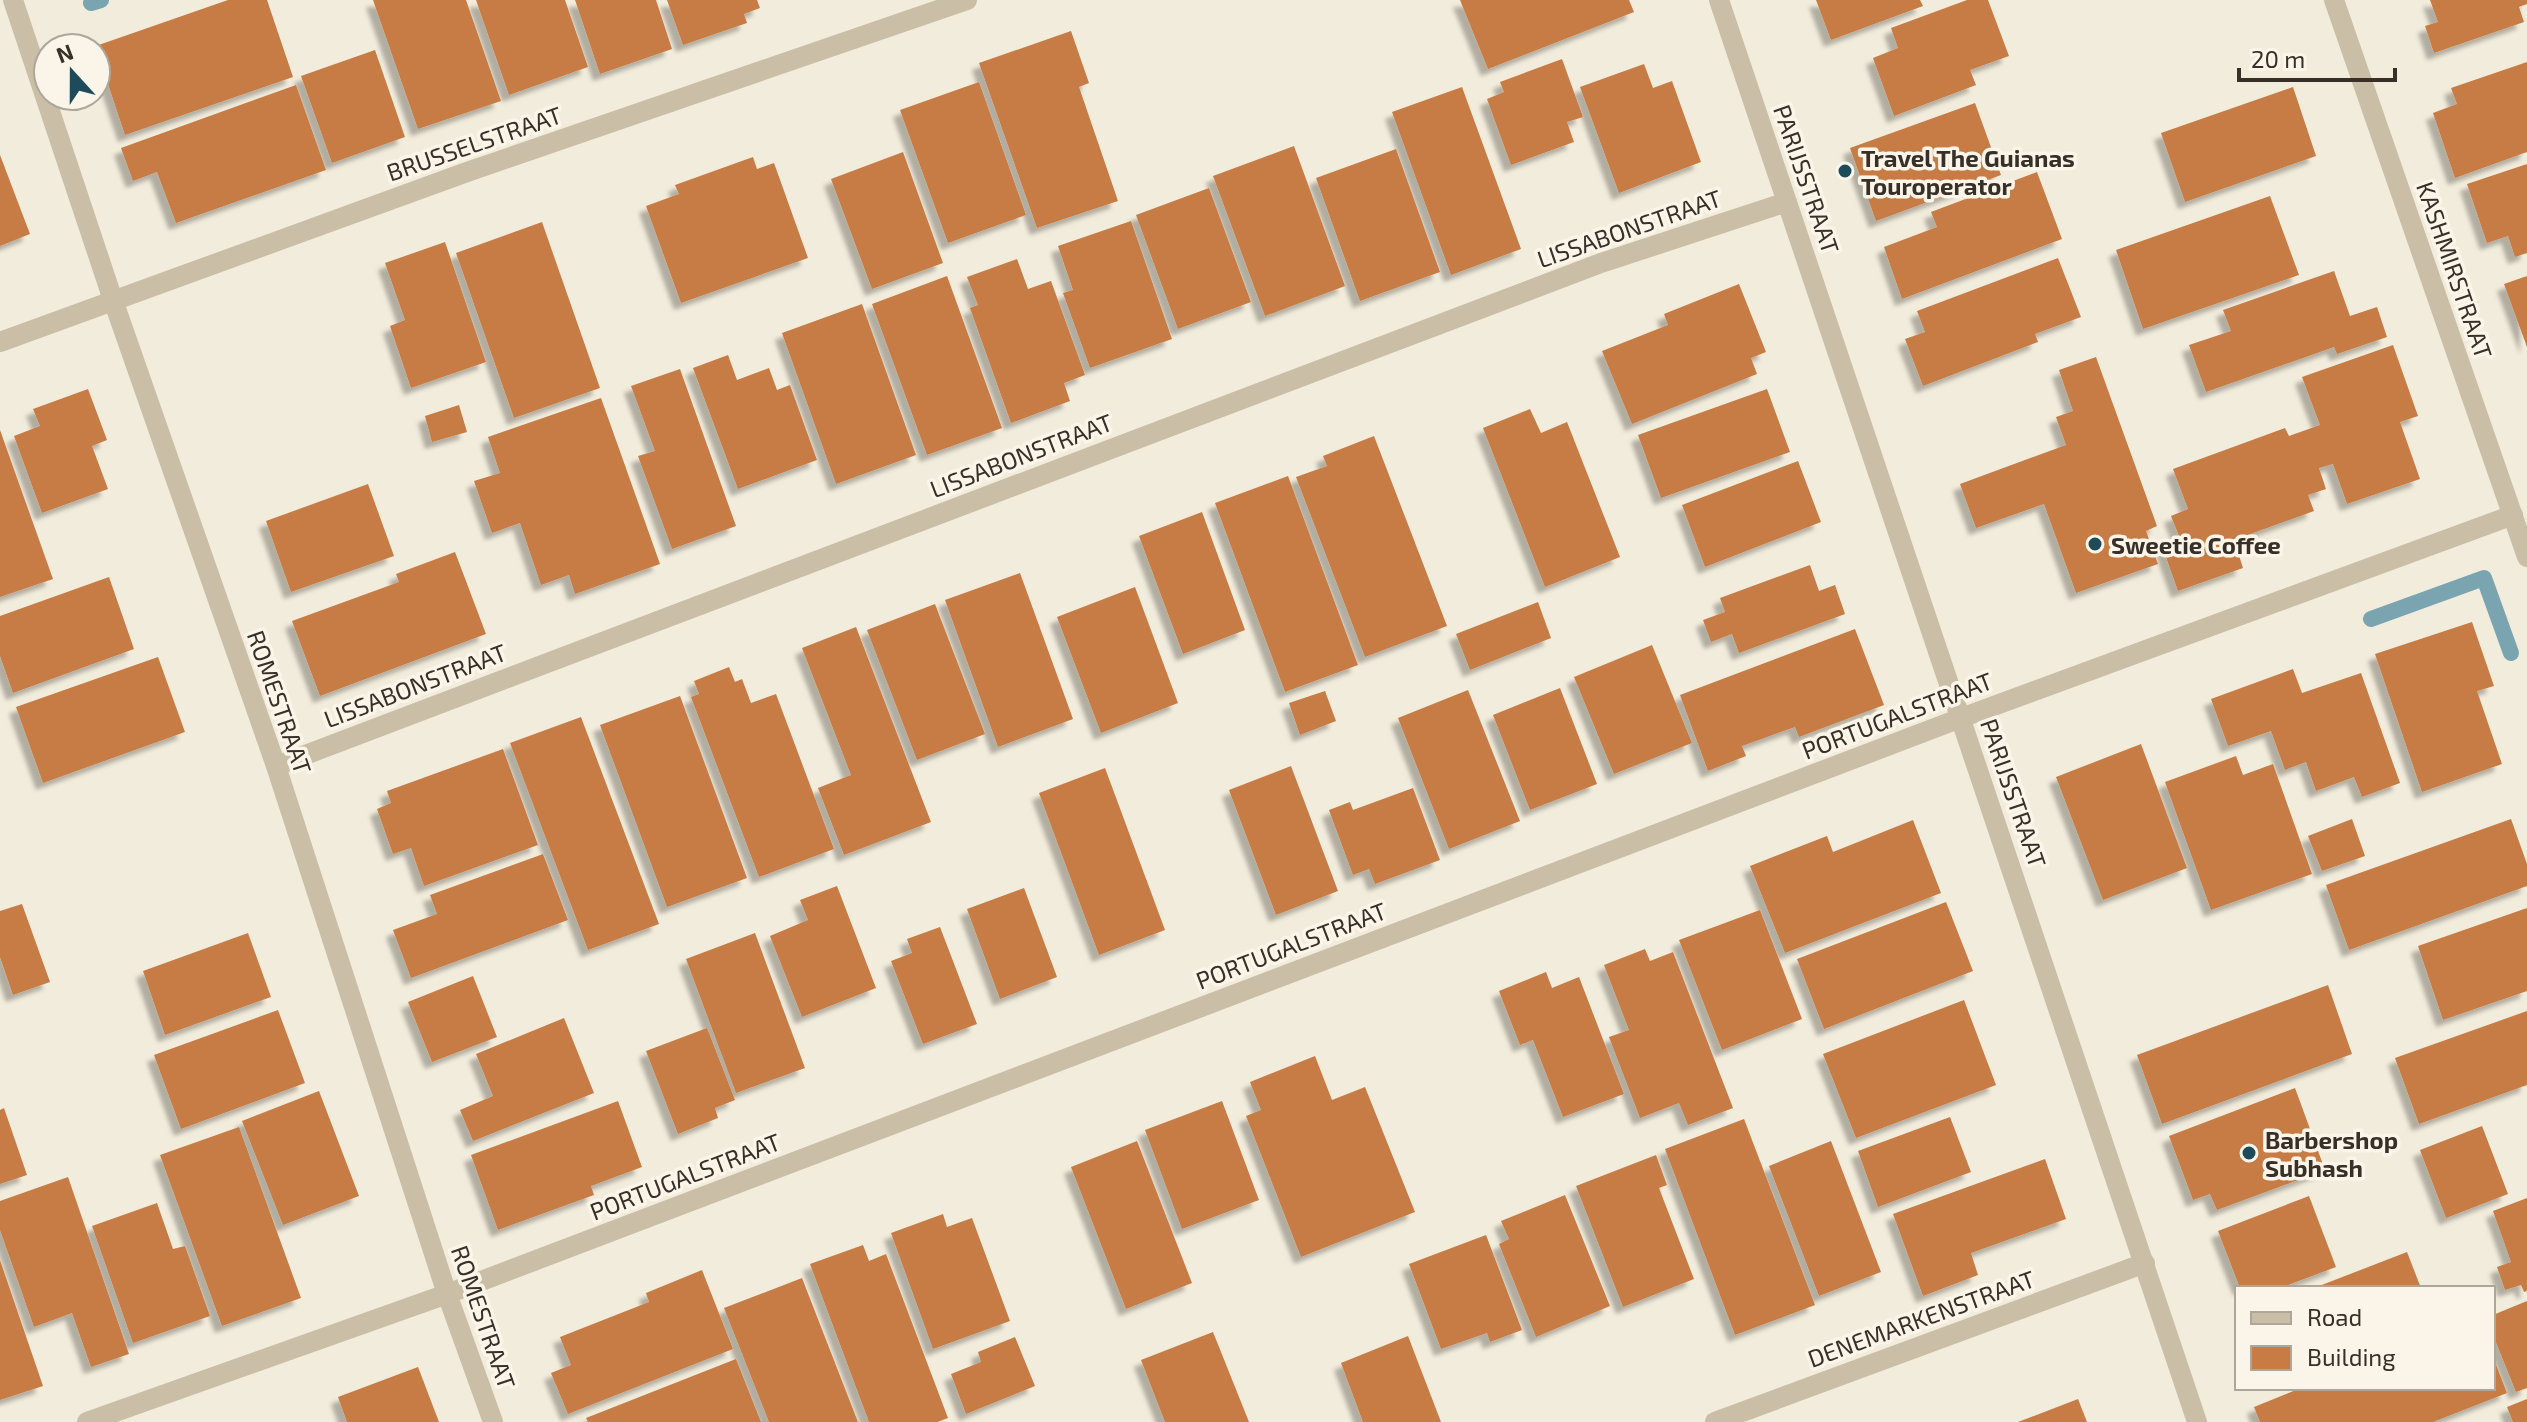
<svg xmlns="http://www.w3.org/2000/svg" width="2527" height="1422" viewBox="0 0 2527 1422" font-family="'Exo 2',sans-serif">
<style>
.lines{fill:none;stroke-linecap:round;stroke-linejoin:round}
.stream{stroke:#7aa5b0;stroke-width:16}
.building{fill:#c87b44;filter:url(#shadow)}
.minor{stroke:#cbbea7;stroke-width:20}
.poi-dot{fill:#1d4b5a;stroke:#faf5e8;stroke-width:3}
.labels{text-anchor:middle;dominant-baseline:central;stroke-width:7;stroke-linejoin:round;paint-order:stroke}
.street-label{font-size:24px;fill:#372f28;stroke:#faf5e8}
.poi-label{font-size:24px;font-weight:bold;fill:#372f28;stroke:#faf5e8;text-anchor:start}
</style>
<defs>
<filter id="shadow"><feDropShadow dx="-7" dy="7" stdDeviation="2" flood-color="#0004"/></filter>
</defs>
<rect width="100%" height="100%" fill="#f2ecdc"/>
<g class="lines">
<g class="stream">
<path d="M91 3 101 0"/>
<path d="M2371 619 2484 578 2511 653"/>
</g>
</g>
<g class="building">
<path d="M228 0H267L293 77 125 135 96 48H90Z"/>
<path d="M373 0H466L501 101 418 129Z"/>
<path d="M476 0H565L588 67 509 95Z"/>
<path d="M575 0H656L672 49 600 74Z"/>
<path d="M667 0H757L760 8 744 14 747 23 683 45Z"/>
<path d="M1460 0H1629L1634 12 1488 69Z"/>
<path d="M1816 0H1920L1923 6 1831 40Z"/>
<path d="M1967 0H1988L2009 56 1970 70 1976 85 1894 116 1873 58 1898 48 1891 28Z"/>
<path d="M2430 0H2527V4L2519 7 2524 22 2434 53 2425 26 2438 22Z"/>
<path d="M1071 31 1089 83 1079 87 1118 201 1037 228 979 63Z"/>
<path d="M375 50 405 137 332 163 301 76Z"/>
<path d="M1562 59 1583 117 1567 122 1574 142 1511 165 1487 99 1504 92 1500 82Z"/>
<path d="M2527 62V152L2455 178 2433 113 2457 104 2451 88Z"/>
<path d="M1644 64 1653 88 1672 81 1701 162 1619 193 1580 87Z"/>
<path d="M979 82 1026 215 948 243 900 110Z"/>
<path d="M296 85 326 170 176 223 157 172 133 181 121 148Z"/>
<path d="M1462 87 1521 249 1451 275 1392 112Z"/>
<path d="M2293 87 2316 156 2185 202 2161 133Z"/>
<path d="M1975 103 2001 175 1876 221 1850 148Z"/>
<path d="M1294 146 1345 286 1265 316 1213 176Z"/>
<path d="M1396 149 1440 272 1360 301 1316 178Z"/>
<path d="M903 152 943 263 872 289 831 179Z"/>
<path d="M0 155 30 234 0 246Z"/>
<path d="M753 157 757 169 774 163 808 258 681 303 646 206 679 194 675 185Z"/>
<path d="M2527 164V253L2515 257 2508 236 2487 243 2467 184Z"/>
<path d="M2037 172 2062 239 1902 299 1884 247 1937 227 1931 212Z"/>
<path d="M1209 188 1251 302 1178 329 1136 215Z"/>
<path d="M2270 196 2299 275 2143 329 2116 250Z"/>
<path d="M1131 221 1172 339 1090 368 1063 293 1073 290 1058 246Z"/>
<path d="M542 222 600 388 514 418 456 253Z"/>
<path d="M445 242 486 362 411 388 390 326 405 320 385 263Z"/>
<path d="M2058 258 2081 317 2035 334 2038 342 1923 386 1905 339 1925 332 1917 311Z"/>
<path d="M1017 259 1028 289 1051 281 1085 375 1064 383 1070 401 1011 423 970 308 978 305 967 277Z"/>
<path d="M2334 271 2350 316 2377 307 2387 337 2337 354 2334 347 2206 392 2189 345 2231 331 2223 310Z"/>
<path d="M947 276 1002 428 927 455 872 304Z"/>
<path d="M2527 276V347L2504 284Z"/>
<path d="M1739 284 1766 352 1751 358 1757 374 1632 424 1602 351 1668 325 1664 314Z"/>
<path d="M862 304 916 455 836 484 782 333Z"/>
<path d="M2393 345 2418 416 2400 422 2420 479 2347 504 2333 464 2319 468 2326 489 2308 495 2314 511 2234 540 2243 568 2178 591 2161 543 2179 536 2171 516 2188 509 2173 469 2285 428 2289 436 2320 425 2302 377Z"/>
<path d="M728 355 737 380 769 368 777 390 790 385 817 460 738 489 693 368Z"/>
<path d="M2096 357 2157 526 2146 531 2158 564 2076 593 2044 504 1976 528 1960 484 2066 445 2056 417 2073 411 2059 370Z"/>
<path d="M680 369 736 526 672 549 638 456 655 451 631 386Z"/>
<path d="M88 389 107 440 92 446 108 489 42 513 14 436 40 426 33 409Z"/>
<path d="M1767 389 1790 452 1661 498 1638 435Z"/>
<path d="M601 398 660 564 575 594 569 575 541 585 520 523 492 533 474 481 500 473 488 437Z"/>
<path d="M459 405 467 432 432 442 425 416Z"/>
<path d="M1530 409 1541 433 1567 422 1620 557 1545 587 1483 428Z"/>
<path d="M0 430 53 579 0 597Z"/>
<path d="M1374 436 1447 626 1365 657 1296 477 1327 466 1323 456Z"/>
<path d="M1798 461 1821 522 1705 567 1682 505Z"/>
<path d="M1288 476 1358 665 1285 692 1215 503Z"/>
<path d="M368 484 394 556 291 592 266 521Z"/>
<path d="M1202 512 1245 630 1183 654 1139 536Z"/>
<path d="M455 552 486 634 320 696 292 621 399 582 396 574Z"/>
<path d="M1810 565 1819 591 1835 585 1845 614 1739 653 1732 634 1711 642 1703 620 1725 612 1720 598Z"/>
<path d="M1020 573 1073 719 998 747 945 600Z"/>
<path d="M109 577 134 649 13 693 0 656V616Z"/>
<path d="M1135 587 1178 703 1101 733 1057 617Z"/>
<path d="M1538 602 1551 638 1470 670 1456 634Z"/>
<path d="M935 604 985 734 917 760 867 630Z"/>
<path d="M2472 622 2494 686 2477 691 2502 764 2422 792 2375 654Z"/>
<path d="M856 627 931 822 844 855 818 788 851 775 802 648Z"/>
<path d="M1855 629 1884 705 1799 737 1795 727 1742 746 1746 756 1708 771 1680 695Z"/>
<path d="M1652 645 1692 743 1614 774 1574 677Z"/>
<path d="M158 657 185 732 43 783 16 707Z"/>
<path d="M729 667 735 682 742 679 751 703 776 694 834 849 759 877 691 697 699 694 694 681Z"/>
<path d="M2293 669 2302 693 2361 673 2400 783 2362 797 2354 777 2316 791 2306 762 2285 770 2271 731 2228 746 2211 699Z"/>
<path d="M1560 688 1597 784 1530 810 1493 715Z"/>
<path d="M1468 690 1520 821 1449 849 1398 718Z"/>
<path d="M1325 691 1336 721 1300 735 1289 703Z"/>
<path d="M680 696 747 878 667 907 600 725Z"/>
<path d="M581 717 659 924 588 950 510 743Z"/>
<path d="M2141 744 2187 868 2103 900 2056 777Z"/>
<path d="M503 749 538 845 424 886 411 848 393 854 377 809 391 803 387 791Z"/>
<path d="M2236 756 2243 775 2273 764 2312 874 2211 910 2165 782Z"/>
<path d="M1291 766 1338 891 1276 915 1229 790Z"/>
<path d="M1105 768 1165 930 1099 955 1039 793Z"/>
<path d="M1413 788 1440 860 1375 884 1369 869 1353 875 1329 810 1350 802 1353 810Z"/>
<path d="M2352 819 2365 856 2322 871 2308 836Z"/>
<path d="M2511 819 2527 864V886L2349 950 2326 885Z"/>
<path d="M1913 820 1941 893 1785 953 1750 866 1827 836 1833 852Z"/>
<path d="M543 854 568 920 411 978 393 930 437 914 430 895Z"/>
<path d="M837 886 876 988 802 1017 770 936 808 920 800 900Z"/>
<path d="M1024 888 1057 977 1000 999 967 909Z"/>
<path d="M1946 902 1973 971 1824 1029 1797 959Z"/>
<path d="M22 904 50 982 13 995 0 957V911Z"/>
<path d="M2527 908V991L2443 1020 2418 946Z"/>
<path d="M1760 910 1802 1019 1722 1050 1679 940Z"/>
<path d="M940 927 977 1024 923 1044 891 961 912 953 907 939Z"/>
<path d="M248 933 271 997 165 1035 143 971Z"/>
<path d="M755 933 805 1068 736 1093 686 959Z"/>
<path d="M1645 949 1650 961 1673 952 1733 1108 1688 1125 1679 1103 1640 1118 1609 1037 1629 1030 1604 965Z"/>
<path d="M1546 972 1552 988 1579 977 1624 1094 1563 1117 1533 1040 1520 1045 1499 991Z"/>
<path d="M473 976 497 1037 432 1062 408 1002Z"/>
<path d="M2328 985 2352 1054 2162 1124 2137 1055Z"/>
<path d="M1964 1000 1996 1085 1856 1138 1823 1054Z"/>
<path d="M278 1010 305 1083 181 1129 154 1055Z"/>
<path d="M2527 1011V1085L2419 1124 2395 1058Z"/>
<path d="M564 1018 594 1093 473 1141 460 1110 493 1096 476 1054Z"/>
<path d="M707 1028 735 1100 715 1108 718 1118 678 1134 646 1051Z"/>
<path d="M1315 1056 1332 1100 1365 1087 1415 1212 1301 1257 1246 1116 1261 1110 1250 1082Z"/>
<path d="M2295 1088 2325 1170 2217 1210 2210 1194 2193 1200 2169 1136Z"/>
<path d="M319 1091 359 1196 283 1225 242 1121Z"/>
<path d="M618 1101 642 1167 591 1186 594 1195 498 1230 471 1155Z"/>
<path d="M1222 1101 1259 1200 1182 1229 1145 1130Z"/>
<path d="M4 1108 27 1175 0 1184V1110Z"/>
<path d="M1950 1117 1971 1172 1878 1207 1858 1151Z"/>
<path d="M1744 1119 1815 1305 1735 1335 1665 1149Z"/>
<path d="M2482 1126 2508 1194 2446 1218 2420 1150Z"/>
<path d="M239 1127 301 1298 222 1326 160 1155Z"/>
<path d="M1137 1141 1192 1283 1126 1309 1071 1167Z"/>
<path d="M1831 1141 1881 1272 1819 1296 1769 1166Z"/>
<path d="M1656 1155 1667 1185 1659 1188 1694 1279 1623 1307 1576 1186Z"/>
<path d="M2045 1159 2066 1219 1971 1253 1978 1275 1923 1296 1893 1214Z"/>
<path d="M68 1177 129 1354 91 1367 72 1313 34 1327 0 1230V1201Z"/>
<path d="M1565 1195 1610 1306 1536 1337 1499 1244 1509 1239 1501 1221Z"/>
<path d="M2309 1196 2336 1267 2280 1288H2240L2218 1231Z"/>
<path d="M2527 1198V1291L2524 1292 2521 1285 2505 1290 2497 1267 2511 1262 2493 1211Z"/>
<path d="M157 1203 173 1249 185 1246 210 1316 133 1343 92 1226Z"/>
<path d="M943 1214 947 1227 972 1218 1010 1321 933 1349 891 1233Z"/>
<path d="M1486 1235 1522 1330 1490 1342 1487 1333 1441 1349 1409 1264Z"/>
<path d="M863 1245 869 1261 886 1254 948 1418 937 1422H869L810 1264Z"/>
<path d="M2407 1252 2421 1288H2314Z"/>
<path d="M0 1260 43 1386 0 1400Z"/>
<path d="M702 1270 733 1349 568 1414 551 1373 571 1365 560 1337 649 1302 646 1293Z"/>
<path d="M802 1278 858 1422H769L724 1308Z"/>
<path d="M2527 1301V1388L2516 1392 2493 1335V1315Z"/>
<path d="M1213 1332 1249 1422H1165L1141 1360Z"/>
<path d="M1408 1336 1441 1422H1363L1341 1363Z"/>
<path d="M1015 1337 1035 1386 966 1414 951 1374 981 1362 978 1352Z"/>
<path d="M2493 1357 2507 1393 2433 1422H2260L2254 1407 2301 1388H2493Z"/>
<path d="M736 1359 761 1422H588L586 1418Z"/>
<path d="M418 1367 439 1422H347L338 1397Z"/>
<path d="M2078 1399 2087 1422H2018Z"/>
<path d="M2527 1399V1422H2513L2507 1407Z"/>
</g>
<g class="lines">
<g class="minor">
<path d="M13 0 113 300 276 766 447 1294 493 1422"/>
<path d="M1719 0 2197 1422"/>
<path d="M2334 0 2527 557"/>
<path d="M0 342 467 172 967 0"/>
<path d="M276 766 1601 263 1787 202"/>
<path d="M87 1422 447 1294 1961 718 2513 515"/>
<path d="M1715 1422 2145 1263"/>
</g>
</g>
<g class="poi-dot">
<circle cx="1845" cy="171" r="8"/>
<circle cx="2095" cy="544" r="8"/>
<circle cx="2249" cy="1153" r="8"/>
</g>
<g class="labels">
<g class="street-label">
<text transform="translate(474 143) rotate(-19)">BRUSSELSTRAAT</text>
<text transform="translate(1807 179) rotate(71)">PARIJSSTRAAT</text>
<text transform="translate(1629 228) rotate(-19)">LISSABONSTRAAT</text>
<text transform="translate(2455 270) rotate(71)">KASHMIRSTRAAT</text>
<text transform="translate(1021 455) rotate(-21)">LISSABONSTRAAT</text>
<text transform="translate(415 685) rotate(-21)">LISSABONSTRAAT</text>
<text transform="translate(280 702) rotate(71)">ROMESTRAAT</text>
<text transform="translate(1897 715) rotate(-21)">PORTUGALSTRAAT</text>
<text transform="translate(2014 793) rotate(71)">PARIJSSTRAAT</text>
<text transform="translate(1291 945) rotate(-21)">PORTUGALSTRAAT</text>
<text transform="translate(685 1176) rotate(-21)">PORTUGALSTRAAT</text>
<text transform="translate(484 1317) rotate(71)">ROMESTRAAT</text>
<text transform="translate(1921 1318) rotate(-20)">DENEMARKENSTRAAT</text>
</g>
<g class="poi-label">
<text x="1861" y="157">Travel The Guianas<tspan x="1861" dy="28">Touroperator</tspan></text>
<text x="2111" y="544">Sweetie Coffee</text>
<text x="2265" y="1139">Barbershop<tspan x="2265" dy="28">Subhash</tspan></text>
</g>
</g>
<rect x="2235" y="1286" width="260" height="104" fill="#faf5e8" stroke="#aca69b" stroke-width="2"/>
<rect x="2251" y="1312" width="40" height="12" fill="#cbbea7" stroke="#aca69b" stroke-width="2"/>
<text x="2307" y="1326" font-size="24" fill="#372f28">Road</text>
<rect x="2251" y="1346" width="40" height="24" fill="#c87b44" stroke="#aca69b" stroke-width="2"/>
<text x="2307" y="1366" font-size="24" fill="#372f28">Building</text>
<g transform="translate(72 72) rotate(339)"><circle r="38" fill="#faf5e8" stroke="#aca69b" stroke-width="2"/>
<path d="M0-6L14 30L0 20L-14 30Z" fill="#1d4b5a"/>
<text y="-12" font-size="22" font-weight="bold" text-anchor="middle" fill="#372f28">N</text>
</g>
<path d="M2239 68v12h156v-12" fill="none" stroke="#372f28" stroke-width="4"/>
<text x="2251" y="68" font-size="24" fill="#372f28" stroke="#faf5e8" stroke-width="6" paint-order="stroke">20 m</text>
</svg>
